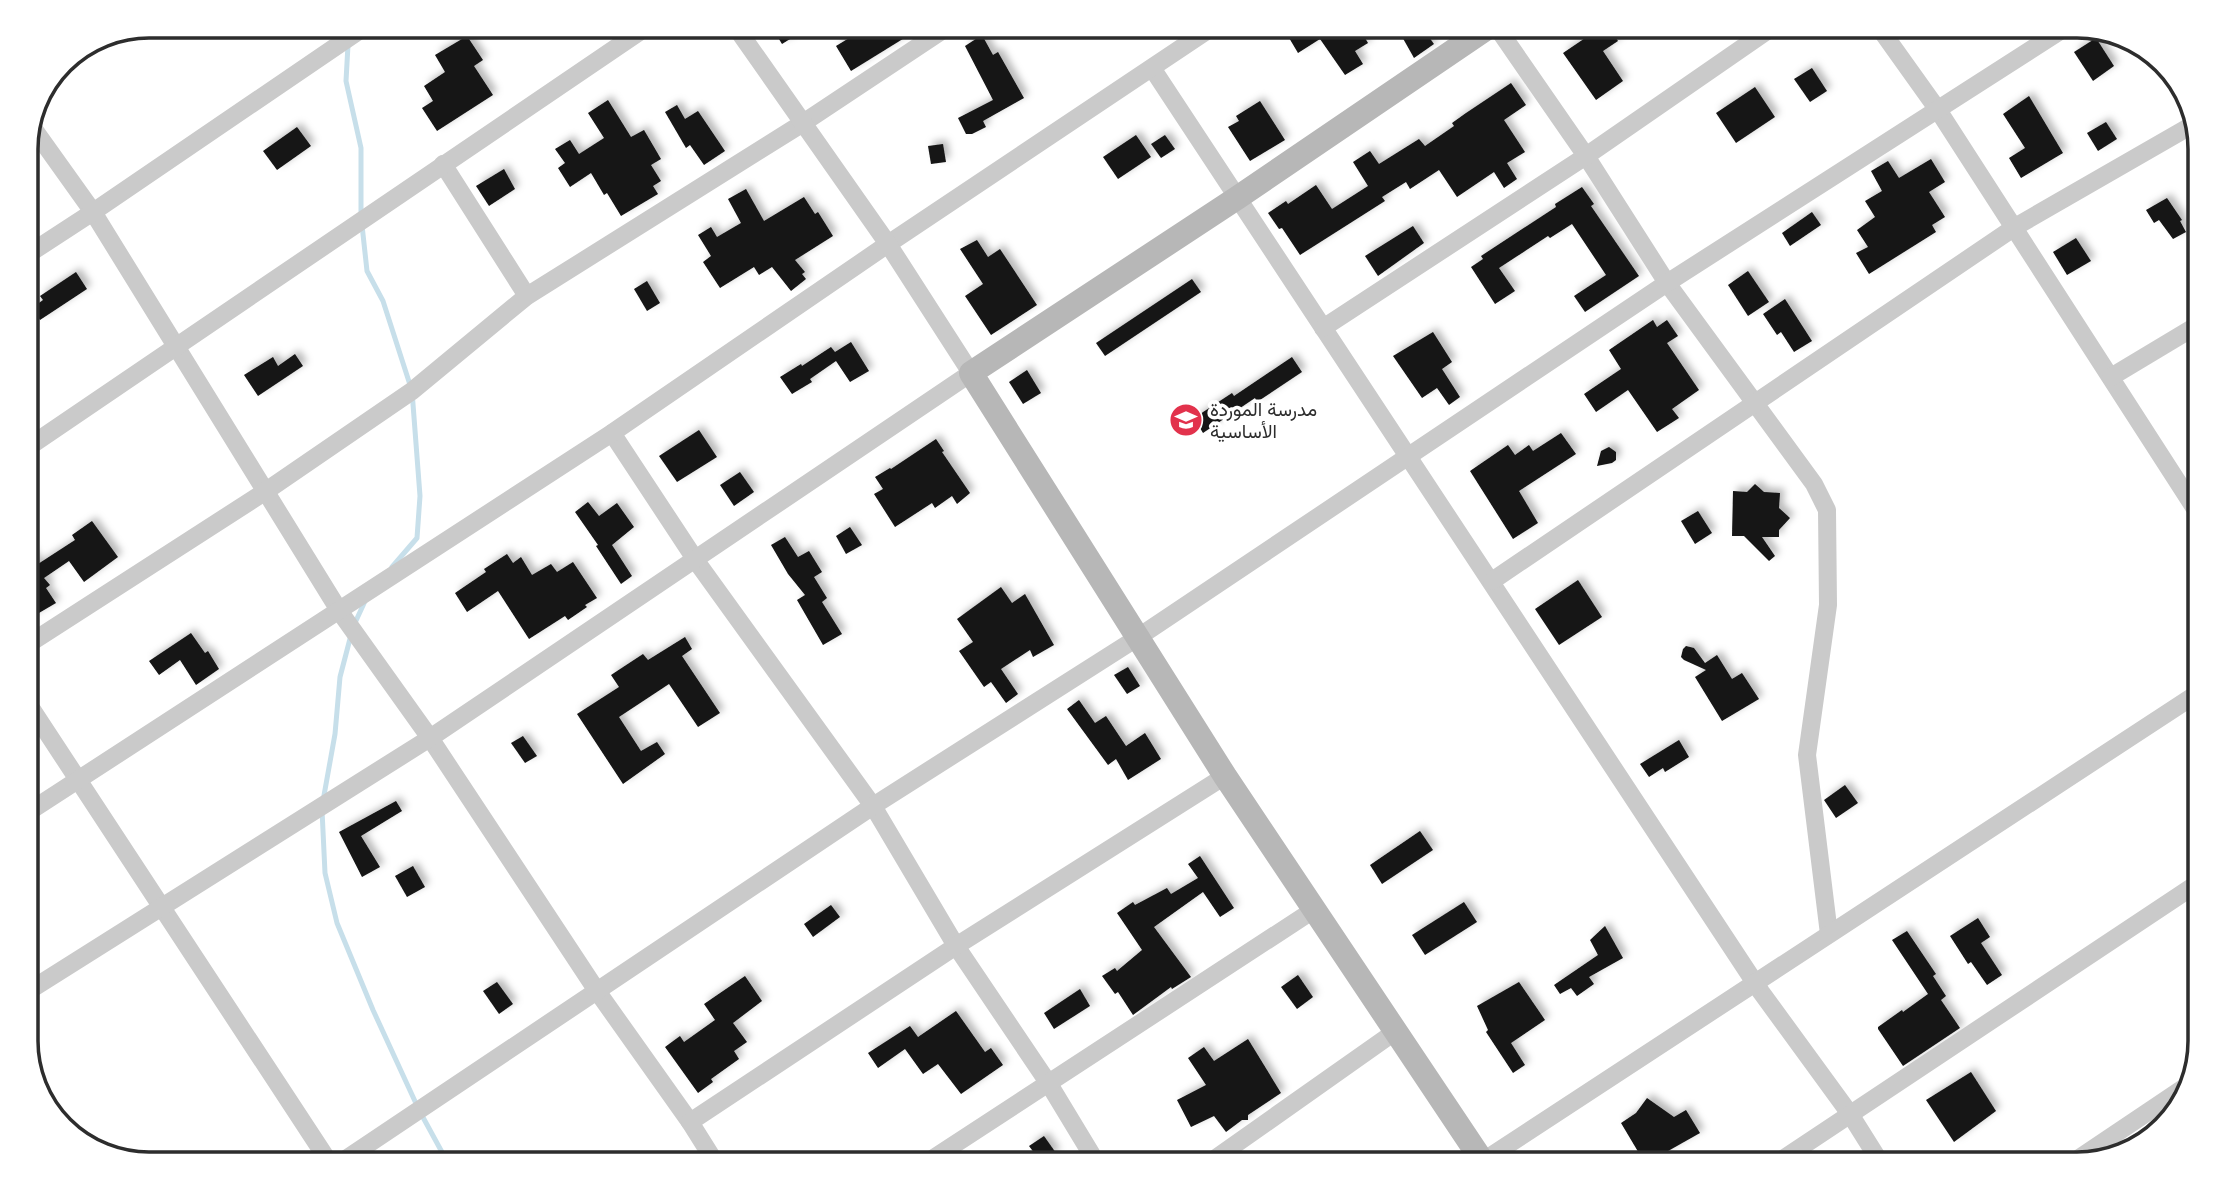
<svg xmlns="http://www.w3.org/2000/svg" width="2227" height="1191" viewBox="0 0 2227 1191" font-family="Montserrat,Vazirmatn,sans-serif">
<style>
.lines{fill:none;stroke-linecap:round;stroke-linejoin:round}
.stream{stroke:#c7dfea;stroke-width:5}
.building{fill:#141414;filter:url(#shadow)}
.street{stroke:#cacaca;stroke-width:18}
.secondary{stroke:#b7b7b7;stroke-width:24}
.labels{text-anchor:middle;dominant-baseline:central;stroke-width:7;stroke-linejoin:round;paint-order:stroke}
.poi-label{font-size:19px;fill:#2d2d2d;stroke:#fff;text-anchor:start}
.rim{fill:none;stroke:#2d2d2d;stroke-width:3.5}
</style>
<defs>
<filter id="shadow"><feDropShadow dx="4.5" dy="-4.5" stdDeviation="3.5" flood-color="#0004"/></filter>
</defs>
<rect width="100%" height="100%" fill="#fff"/>
<g class="lines">
<g class="stream">
<path d="M348 45 346 81 361 148V215"/>
<path d="M362 225 367 271 383 301 412 391 420 496 417 538 392 567"/>
<path d="M354 625 366 599"/>
<path d="M323 801 335 734 340 677 351 635"/>
<path d="M322 810 325 873 337 923 373 1010 419 1110 449 1165"/>
</g>
</g>
<g class="building">
<path d="M771 26H811L782 44Z"/>
<path d="M869 26H900L906 37 851 71 836 46Z"/>
<path d="M1282 26H1358L1368 43 1355 51 1363 64 1345 75 1320 39 1298 53Z"/>
<path d="M1396 26H1421L1434 44 1414 58Z"/>
<path d="M1603 26H1608L1618 41 1603 51 1623 81 1596 100 1563 53Z"/>
<path d="M982 35 993 55 998 52 1024 98 983 121 986 127 972 134H966L958 118 993 100 965 46Z"/>
<path d="M467 36 483 60 474 66 493 95 437 131 422 108 433 101 424 86 445 72 435 55Z"/>
<path d="M2096 38 2114 66 2093 81 2074 52Z"/>
<path d="M1812 68 1827 91 1810 102 1794 79Z"/>
<path d="M1511 83 1526 105 1504 120 1525 152 1507 163 1517 179 1504 188 1494 172 1457 197 1439 170 1410 189 1406 182 1382 197 1385 201 1300 255 1282 228 1279 229 1268 213 1286 201 1288 204 1316 185 1332 209 1368 186 1353 162 1370 151 1379 164 1419 139 1425 146 1454 126 1452 123 1466 113Z"/>
<path d="M1755 87 1775 117 1736 143 1716 113Z"/>
<path d="M2029 96 2063 153 2021 178 2009 158 2025 148 2003 114Z"/>
<path d="M608 100 631 137 644 130 661 159 651 165 661 181 653 186 658 194 621 216 607 193 604 195 591 173 570 187 558 168 565 163 555 149 570 140 579 154 604 138 588 113Z"/>
<path d="M1260 101 1285 140 1250 161 1228 127 1239 121 1236 116Z"/>
<path d="M677 105 685 119 698 111 725 151 704 165 690 145 686 148 665 112Z"/>
<path d="M2106 122 2117 139 2098 151 2087 133Z"/>
<path d="M297 127 311 146 277 170 263 151Z"/>
<path d="M1136 135 1151 157 1118 179 1103 157Z"/>
<path d="M1165 135 1175 149 1161 158 1151 144Z"/>
<path d="M943 144 946 162 931 164 928 146Z"/>
<path d="M1931 159 1945 182 1929 192 1945 217 1932 225 1936 232 1869 274 1856 253 1868 247 1857 230 1875 217 1865 201 1882 191 1871 171 1888 161 1899 178Z"/>
<path d="M504 169 515 189 489 206 476 186Z"/>
<path d="M1582 187 1594 204 1591 206 1639 276 1585 312 1574 296 1606 275 1572 224 1550 238 1548 236 1499 268 1515 291 1495 304 1471 267 1483 259 1481 256 1556 207 1555 204Z"/>
<path d="M746 189 764 221 804 197 815 214 818 212 833 236 795 260 805 272 802 274 806 279 791 291 772 267 759 275 754 267 720 288 703 262 711 256 698 235 711 227 717 237 741 223 728 199Z"/>
<path d="M2167 198 2182 220 2180 221 2186 232 2173 239 2159 220 2154 223 2146 210Z"/>
<path d="M1812 212 1821 225 1790 246 1782 233Z"/>
<path d="M1413 226 1424 243 1378 276 1365 256Z"/>
<path d="M2076 238 2091 261 2067 275 2053 252Z"/>
<path d="M977 240 988 257 1000 249 1037 305 991 335 965 296 983 284 960 249Z"/>
<path d="M1748 271 1769 302 1748 316 1728 285Z"/>
<path d="M76 272 87 289 40 320 32 308 43 300 40 296Z"/>
<path d="M1192 279 1201 292 1105 356 1096 343Z"/>
<path d="M647 281 660 303 647 311 634 289Z"/>
<path d="M1785 299 1812 341 1794 352 1781 332 1777 335 1763 314Z"/>
<path d="M1653 320 1657 327 1667 320 1678 336 1667 343 1699 390 1672 409 1679 418 1657 432 1628 390 1596 412 1584 394 1621 369 1609 350Z"/>
<path d="M1433 332 1452 362 1442 369 1460 397 1449 405 1437 388 1422 398 1393 356Z"/>
<path d="M851 342 869 371 850 382 836 361 810 379 812 382 792 394 780 377 801 364 802 366 831 347 835 352Z"/>
<path d="M295 354 303 366 258 396 244 375 273 357 278 366Z"/>
<path d="M1292 357 1302 372 1257 402 1255 398 1203 433 1194 418 1232 393 1234 396Z"/>
<path d="M1027 370 1041 393 1023 404 1009 382Z"/>
<path d="M699 430 717 457 677 482 659 456Z"/>
<path d="M1561 433 1576 454 1519 491 1538 523 1513 539 1470 471 1508 445 1515 455 1529 445 1533 451Z"/>
<path d="M936 439 944 451 942 452 970 493 957 504 952 496 935 508 932 503 895 527 874 494 883 489 875 477 890 468 891 469Z"/>
<path d="M1609 447 1616 452V460L1612 463 1597 466 1601 451Z"/>
<path d="M740 472 754 492 734 506 720 485Z"/>
<path d="M1755 484 1764 492 1780 493 1779 508 1790 518 1779 530V537H1762L1775 556 1769 561 1744 536H1732L1733 491 1747 492Z"/>
<path d="M588 502 599 516 617 503 634 527 612 545 632 576 621 584 596 546 598 545 575 512Z"/>
<path d="M1698 511 1712 533 1695 544 1681 521Z"/>
<path d="M92 521 118 557 84 582 69 561 44 578 50 585 46 588 56 603 27 620V547L38 564 75 540 72 535Z"/>
<path d="M850 527 862 545 846 554 836 536Z"/>
<path d="M785 537 798 557 809 551 822 572 814 577 827 598 822 602 842 634 823 645 797 600 805 595 788 574 771 545Z"/>
<path d="M507 554 513 563 521 557 532 575 551 564 557 572 573 562 597 598 585 605 587 607 568 620 565 616 529 639 498 591 467 612 455 593 486 572 484 569Z"/>
<path d="M1578 580 1602 617 1559 645 1535 609Z"/>
<path d="M1001 587 1012 603 1025 594 1054 645 1033 657 1030 650 1001 669 1018 694 1006 703 991 682 984 687 959 651 973 642 957 619Z"/>
<path d="M191 633 205 653 208 651 219 669 196 685 180 660 159 675 149 661Z"/>
<path d="M685 637 692 649 682 656 720 713 698 727 669 684 619 717 641 751 657 742 665 754 623 784 577 714 619 687 611 675 643 654 648 660Z"/>
<path d="M1686 646 1694 648 1705 663 1717 655 1732 679 1742 673 1759 699 1722 721 1695 677 1706 670 1684 660 1681 657 1683 649Z"/>
<path d="M1128 667 1140 686 1127 694 1114 675Z"/>
<path d="M1079 700 1095 723 1106 716 1126 746 1145 733 1161 759 1128 780 1116 759 1108 765 1067 709Z"/>
<path d="M523 736 537 756 525 763 511 743Z"/>
<path d="M1679 740 1689 757 1665 772 1663 768 1649 777 1640 764Z"/>
<path d="M1845 785 1858 803 1836 818 1824 800Z"/>
<path d="M396 801 402 811 361 836 380 867 362 877 339 832Z"/>
<path d="M1420 831 1433 850 1382 884 1370 865Z"/>
<path d="M1200 856 1234 908 1220 917 1203 892 1154 927 1191 977 1172 989 1171 987 1133 1015 1118 992 1115 994 1102 976 1115 968 1117 971 1142 950 1117 913 1133 902 1135 905 1167 888 1171 894 1198 878 1188 864Z"/>
<path d="M413 866 425 887 407 897 395 876Z"/>
<path d="M1464 902 1477 922 1425 955 1412 935Z"/>
<path d="M831 905 840 917 813 937 804 924Z"/>
<path d="M1978 918 1990 937 1981 943 2002 975 1987 985 1971 962 1968 964 1950 936Z"/>
<path d="M1605 926 1623 958 1589 977 1594 984 1577 996 1571 988 1560 994 1554 985 1598 955 1590 940Z"/>
<path d="M1907 931 1936 974 1933 976 1946 996 1941 1000 1960 1028 1903 1066 1878 1029V1027L1902 1010 1903 1012 1928 994 1892 940Z"/>
<path d="M1298 975 1313 997 1297 1009 1281 987Z"/>
<path d="M745 976 762 1001 733 1023 747 1042 734 1051 739 1059 711 1079 713 1082 698 1093 665 1047 680 1036 684 1042 715 1020 704 1004Z"/>
<path d="M497 982 513 1004 499 1014 483 991Z"/>
<path d="M1519 982 1545 1020 1511 1043 1525 1065 1513 1073 1486 1032 1488 1030 1477 1006Z"/>
<path d="M1080 989 1090 1006 1054 1029 1044 1013Z"/>
<path d="M956 1011 985 1052 991 1048 1003 1065 961 1094 938 1064 923 1074 905 1049 878 1068 868 1053 910 1026 918 1037Z"/>
<path d="M1248 1039 1281 1093 1248 1115V1120H1242L1226 1132 1214 1116 1191 1127 1177 1100 1206 1085 1188 1058 1204 1047 1214 1061Z"/>
<path d="M1971 1072 1996 1111 1954 1142 1926 1100Z"/>
<path d="M1647 1098 1674 1117 1686 1110 1700 1133 1661 1155 1662 1158 1651 1165H1646L1621 1123 1636 1113Z"/>
<path d="M1044 1136 1056 1153 1041 1162 1029 1146Z"/>
</g>
<g class="lines">
<g class="street">
<path d="M1496 26 1586 156 1667 283 1814 484 1827 510 1828 605 1807 755 1829 934"/>
<path d="M1878 26 1938 110 2201 518"/>
<path d="M1152 68 1761 992 1850 1114 1882 1165"/>
<path d="M33 128 93 212 340 612 430 738 597 991 690 1122 717 1165"/>
<path d="M443 164 527 296"/>
<path d="M27 255 93 212 366 26"/>
<path d="M1323 328 1586 156 1774 26"/>
<path d="M2111 377 2201 323"/>
<path d="M612 433 699 565 873 806 956 946 1049 1084 1098 1165"/>
<path d="M27 448 648 26"/>
<path d="M1492 581 2015 227 2194 124"/>
<path d="M27 645 266 491 412 391 527 296 803 123 949 26"/>
<path d="M27 702 331 1165"/>
<path d="M27 813 612 433 888 244 1214 26"/>
<path d="M27 992 430 738 971 373 888 244 735 26"/>
<path d="M690 1122 956 946 1225 776"/>
<path d="M337 1165 873 806 1137 638 1667 283 2068 26"/>
<path d="M923 1165 1315 909"/>
<path d="M1206 1165 1396 1031"/>
<path d="M1477 1165 2201 691"/>
<path d="M1774 1165 2201 881"/>
<path d="M2069 1165 2191 1083"/>
</g>
<path class="secondary" d="M1485 1165 1225 776 971 373 1237 198 1490 26"/>
</g>
<defs>
<symbol id="school-disc" viewBox="-11 -11 22 22"><circle r="9.5" fill="#e2324c" stroke="#fff"/><path d="M0-5L7-2L0 1L-7-2ZM-4 1L0 2.5L4 1V4Q0 6-4 4Z" fill="#fff"/></symbol>
</defs>
<g fill-rule="evenodd">
<use href="#school-disc" x="1167" y="401" width="38" height="38"/>
</g>
<g class="labels">
<g class="poi-label">
<text x="1210" y="409">مدرسة الموردة<tspan x="1210" dy="22">الأساسية</tspan></text>
</g>
</g>
<path d="M0 0H2227V1191H0ZM149 38H2077A111 111 0 0 1 2188 149V1041A111 111 0 0 1 2077 1152H149A111 111 0 0 1 38 1041V149A111 111 0 0 1 149 38Z" fill="#fff" fill-rule="evenodd"/>
<path class="rim" d="M149 38H2077A111 111 0 0 1 2188 149V1041A111 111 0 0 1 2077 1152H149A111 111 0 0 1 38 1041V149A111 111 0 0 1 149 38Z"/>
</svg>
